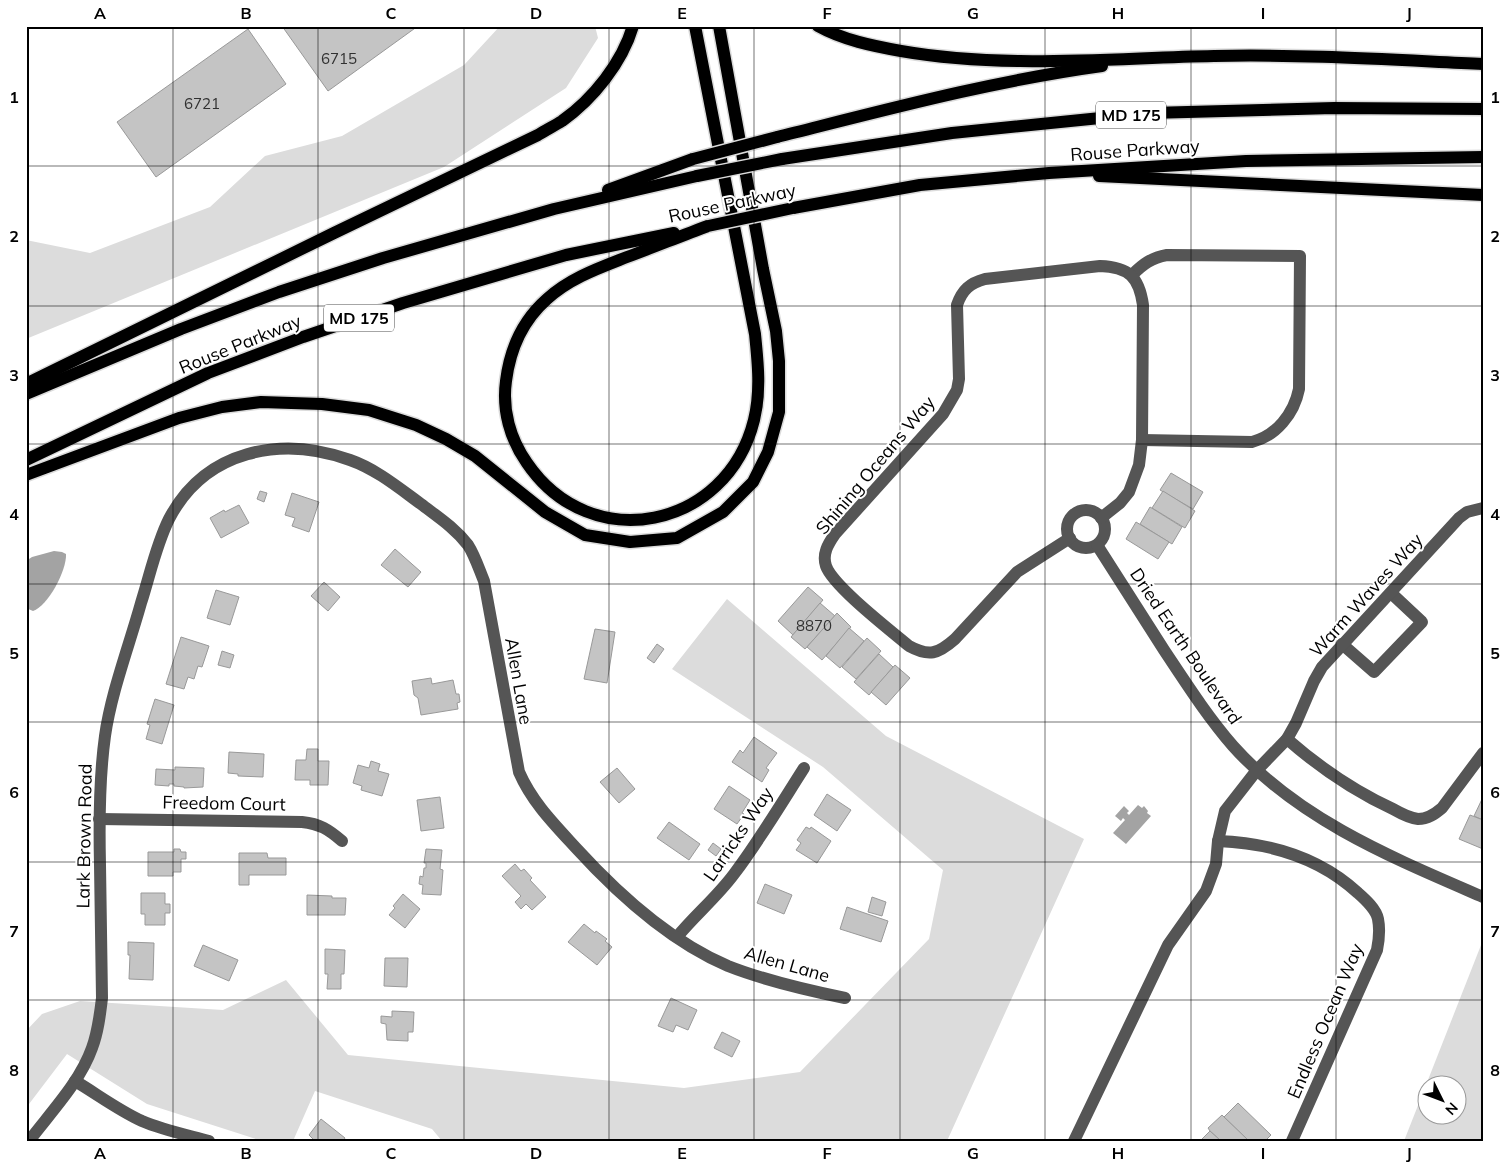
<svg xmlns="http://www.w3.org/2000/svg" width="1509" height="1167" viewBox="0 0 1509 1167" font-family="Mulish,sans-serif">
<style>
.green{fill:#dcdcdc;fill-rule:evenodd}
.water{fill:#a3a3a3}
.building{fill:#c4c4c4;stroke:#999}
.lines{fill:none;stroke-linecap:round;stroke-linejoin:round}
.major-casing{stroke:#dbdbdb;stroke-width:15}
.minor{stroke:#555;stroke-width:12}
.major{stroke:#000;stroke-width:12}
.major-bridge-casing{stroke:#dbdbdb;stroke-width:15;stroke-linecap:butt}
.major-bridge{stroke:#000;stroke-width:12}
.grid{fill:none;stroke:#000;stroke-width:1;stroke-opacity:0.55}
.labels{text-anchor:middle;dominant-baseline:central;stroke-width:4;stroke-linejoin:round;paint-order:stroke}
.number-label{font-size:15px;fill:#313131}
.shield{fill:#fff;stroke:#4c4c4c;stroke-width:1}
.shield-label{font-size:16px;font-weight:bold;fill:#000}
.street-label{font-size:18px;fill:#000;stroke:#fff}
.neatline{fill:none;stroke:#000;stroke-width:2}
.grid-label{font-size:16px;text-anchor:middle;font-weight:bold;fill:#000}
</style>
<rect width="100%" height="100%" fill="#fff"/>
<g class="green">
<path d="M500 26H595L598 38 566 88 444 167 26 339V240L90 253 210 207 265 156 342 136 464 65Z"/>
<path d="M727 599 886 736 1084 839 947 1141H442L432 1129 315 1091 293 1141H262L147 1104 67 1054 26 1108V1031L42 1014 80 1001 223 1010 286 980 348 1055 684 1088 800 1072 929 939 943 870 823 767 672 669Z"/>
<path d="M1483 940V1141H1404ZM1426 1084H1456V1114H1426Z"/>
</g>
<g class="water">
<path d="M54 551 62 552 66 554C67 570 48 606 33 611L26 608V561L32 557Z"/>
<path d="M1138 805 1142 808 1144 806 1148 811 1147 813 1151 816 1126 844 1113 833 1125 820 1123 818 1121 821 1115 816 1124 806 1129 811 1127 813 1129 815Z"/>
</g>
<g class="building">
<path d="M282 26H418L328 91Z"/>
<path d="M248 29 286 84 156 177 117 122Z"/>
<path d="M1171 473 1203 492 1193 509 1160 490Z"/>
<path d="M260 491 267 493 264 502 257 499Z"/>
<path d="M1163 491 1195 511 1185 528 1152 508Z"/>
<path d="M292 493 319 502 309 532 292 526 295 518 285 515Z"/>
<path d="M239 505 249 523 221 538 210 518 224 510 225 512Z"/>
<path d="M1150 507 1182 527 1172 544 1140 524Z"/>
<path d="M1136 522 1169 542 1158 559 1126 539Z"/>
<path d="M395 549 421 572 408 587 381 565Z"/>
<path d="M324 582 340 597 328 611 311 596Z"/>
<path d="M808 587 823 600 793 635 778 621Z"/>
<path d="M216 590 239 597 230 625 207 618Z"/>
<path d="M820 603 835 616 805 649 791 637Z"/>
<path d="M837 613 851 627 822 660 807 647Z"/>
<path d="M849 628 864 641 840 668 826 656Z"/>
<path d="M595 629 615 632 607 683 584 679Z"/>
<path d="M181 637 209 646 202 667 198 666 194 679 188 677 184 689 166 684Z"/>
<path d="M867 638 881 651 856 679 842 667Z"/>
<path d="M657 644 664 649 654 663 647 658Z"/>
<path d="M222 651 234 655 230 668 218 665Z"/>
<path d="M879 654 893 667 869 695 854 682Z"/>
<path d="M895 665 910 678 886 705 871 692Z"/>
<path d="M431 678 432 684 453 680 456 694H459L460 702 457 703 458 709 421 715 418 698 414 695 412 681Z"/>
<path d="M155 699 174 705 162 744 146 739 150 725 147 724Z"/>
<path d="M754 737 777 753 766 768 769 770 762 782 732 762 740 750 743 753Z"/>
<path d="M307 749H318V761H329L328 785H310V780H295L296 760H306Z"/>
<path d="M229 752 264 754 263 777 238 776V774L228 773Z"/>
<path d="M371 761 380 764 378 771 389 774 382 796 361 790 362 786 353 783 358 765 369 768Z"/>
<path d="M175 767 204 768 203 787 184 788V787L174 786V784H169V786L155 785 156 769 175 770Z"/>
<path d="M617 768 635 789 619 803 600 782Z"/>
<path d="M729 786 750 800 742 813 744 814 737 824 714 809Z"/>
<path d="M827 794 851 810 837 831 814 815Z"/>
<path d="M440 797 444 828 421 831 417 800Z"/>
<path d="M1483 797V820L1474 816Z"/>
<path d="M1470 815 1483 820V849L1459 839Z"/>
<path d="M669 822 700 844 689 860 657 838Z"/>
<path d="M806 827 810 829 811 827 831 841 817 863 796 850 801 843 797 840Z"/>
<path d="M713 843 721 849 716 856 708 850Z"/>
<path d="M174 849H180L181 852H186V859H181V872H173V876H148V852H174Z"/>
<path d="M426 849 442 850 440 869 443 870 441 895 422 894 423 885 419 884 420 876 423 877 424 868H426V863H424Z"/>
<path d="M239 853H267L268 858H286V875H249V885H239Z"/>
<path d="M515 864 521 871 524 869 532 878 530 880 546 897 532 910 526 904 521 909 515 902 521 896 502 876Z"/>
<path d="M765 884 792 895 784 914 757 903Z"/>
<path d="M141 893H165V904H170V913H165V925H145V914H141Z"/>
<path d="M403 894 420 909 405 928 389 915 395 908 393 906Z"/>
<path d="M307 895 332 896V898H346L345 915H307Z"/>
<path d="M872 897 886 902 882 916 868 912Z"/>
<path d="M847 907 888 921 881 942 840 929Z"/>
<path d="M584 924 595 933 596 931 607 939 605 941 612 947 597 965 568 942Z"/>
<path d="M128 942 154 943 153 980 129 979 130 955H128Z"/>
<path d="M203 945 238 960 229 981 194 966Z"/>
<path d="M325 949 345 950 344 974H341V989H327L328 974H325Z"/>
<path d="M385 958H408L407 987 384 986Z"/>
<path d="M671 998 697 1010 688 1030 676 1025 673 1032 658 1026Z"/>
<path d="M392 1011 414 1012 413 1032H408V1041L387 1040 386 1024 381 1023V1016L392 1017Z"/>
<path d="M722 1032 740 1041 732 1057 714 1048Z"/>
<path d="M1238 1103 1271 1135 1265 1141H1249L1224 1117Z"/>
<path d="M1222 1115 1224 1117 1249 1141H1221L1210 1131 1208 1128Z"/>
<path d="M321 1119 345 1138 343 1141H315L309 1135Z"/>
<path d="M1210 1131 1221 1141H1200Z"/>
</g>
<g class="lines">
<defs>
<g id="major">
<path d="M695 26 755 334C758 363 761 392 754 420 727 529 591 557 527 463 510 439 502 410 506 381 510 349 522 321 547 299 570 278 599 268 627 257 654 247 681 236 708 226"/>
<path d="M818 26C843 40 873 46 901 51 1004 69 1110 58 1214 56 1304 54 1394 60 1483 64"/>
<path d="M777 137C885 110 992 81 1102 66"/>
<path d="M782 159 952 133 1150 113 1334 108 1483 109"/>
<path d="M1099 176 1483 195"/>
<path d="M608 190 693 159"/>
<path d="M793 208 920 185 1049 173 1246 161 1483 157"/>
<path d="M26 384 334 233 538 135C546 130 554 126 562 121 593 99 622 63 633 26"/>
<path d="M26 394 181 329 279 292 383 258 554 209 697 176"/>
<path d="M26 460 208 373 303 337 403 303 566 255 674 233"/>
<path d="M26 475 179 418 222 407 261 402 322 404 369 410 416 425 446 439 475 456 545 512 585 535 630 542 677 538 723 512 753 482 768 452 779 412V361L776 331 763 269 719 26"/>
</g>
</defs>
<use href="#major" class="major-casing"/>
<g class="minor">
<path d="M1132 275C1143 264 1151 258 1167 255L1300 256 1299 389C1294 414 1276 436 1252 442L1142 440"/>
<circle cx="1086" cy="529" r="19"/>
<path d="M1070 538 1017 572 955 639C938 654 929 657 909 646 890 630 833 586 826 566 822 554 828 544 835 534L943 414 957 390 959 379 957 305C962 290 970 283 985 279L1100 266C1129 267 1139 277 1143 305L1142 440 1139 465 1129 492 1120 503 1101 518"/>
<path d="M1097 545C1119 580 1142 615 1164 650 1186 683 1207 716 1233 746 1299 820 1393 858 1483 897"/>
<path d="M1342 644 1374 672 1422 622 1391 593"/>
<path d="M1287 739C1319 767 1354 791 1393 809 1400 813 1409 818 1418 819 1428 819 1435 814 1442 808L1483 753"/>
<path d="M99 819 302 822C320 824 328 829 342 841"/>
<path d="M1218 841C1270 843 1319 857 1358 893 1366 900 1376 909 1378 919 1380 929 1379 940 1377 950L1292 1141"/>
<path d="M677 937C695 915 717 897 734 874 759 841 781 804 804 768"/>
<path d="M75 1081C97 1094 118 1110 142 1121 163 1130 187 1135 209 1141"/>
<path d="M29 1141C51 1112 80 1082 92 1048 98 1032 100 1015 102 998 101 954 101 909 100 865 99 822 99 779 105 736 111 693 129 646 141 603 150 575 156 545 169 519 205 450 281 435 350 460 376 469 399 488 421 504 438 517 455 528 468 545 475 556 479 569 484 581L519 772C532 802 554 824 576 848 618 894 669 941 728 966 766 981 806 990 845 998"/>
<path d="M1074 1141 1168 945 1206 891 1216 864 1218 841 1225 811 1257 770 1287 739 1296 723 1314 681 1322 667 1459 518 1467 512 1483 508"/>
</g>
<use href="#major" class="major"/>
<defs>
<g id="major-bridge">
<path d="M693 159 777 137"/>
<path d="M697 176 782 159"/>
<path d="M708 226 793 208"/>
</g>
</defs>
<use href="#major-bridge" class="major-bridge-casing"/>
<use href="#major-bridge" class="major-bridge"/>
</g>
<path class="grid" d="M173 26V1141M318 26V1141M464 26V1141M609 26V1141M754 26V1141M900 26V1141M1045 26V1141M1191 26V1141M1336 26V1141M26 166H1483M26 306H1483M26 444H1483M26 584H1483M26 722H1483M26 862H1483M26 1000H1483"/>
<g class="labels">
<g class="number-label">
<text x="339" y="58">6715</text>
<text x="202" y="103">6721</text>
<text x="814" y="625">8870</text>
</g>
<g class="shield">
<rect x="1096" y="101.5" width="70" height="27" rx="4"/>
<rect x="324" y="304.5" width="70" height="27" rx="4"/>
</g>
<g class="shield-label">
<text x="1131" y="115">MD 175</text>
<text x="359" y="318">MD 175</text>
</g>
<g class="street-label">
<text transform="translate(1135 150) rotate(-4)">Rouse Parkway</text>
<text transform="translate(732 203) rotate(-12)">Rouse Parkway</text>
<text transform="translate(240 344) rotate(-22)">Rouse Parkway</text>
<text transform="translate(875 465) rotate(-50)">Shining Oceans Way</text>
<text transform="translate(1366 595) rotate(-48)">Warm Waves Way</text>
<text transform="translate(1186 646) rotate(56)">Dried Earth Boulevard</text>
<text transform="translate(519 681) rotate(80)">Allen Lane</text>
<text transform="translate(224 803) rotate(1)">Freedom Court</text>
<text transform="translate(738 834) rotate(-56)">Larricks Way</text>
<text transform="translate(84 836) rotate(-89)">Lark Brown Road</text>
<text transform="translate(787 964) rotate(16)">Allen Lane</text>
<text transform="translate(1325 1021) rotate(-67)">Endless Ocean Way</text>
</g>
</g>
<rect width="1509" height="1167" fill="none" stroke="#ffffff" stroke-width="55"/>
<g transform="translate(1442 1100) rotate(132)"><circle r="24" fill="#ffffff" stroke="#999999"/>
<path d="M0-4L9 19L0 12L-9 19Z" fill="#000000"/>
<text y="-8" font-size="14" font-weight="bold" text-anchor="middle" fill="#000000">N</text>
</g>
<rect x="28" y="28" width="1454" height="1112" class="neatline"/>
<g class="grid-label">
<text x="100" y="19">A</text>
<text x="246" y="19">B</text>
<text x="391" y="19">C</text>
<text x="536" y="19">D</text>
<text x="682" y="19">E</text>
<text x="827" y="19">F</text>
<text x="973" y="19">G</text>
<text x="1118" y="19">H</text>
<text x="1263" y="19">I</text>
<text x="1409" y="19">J</text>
<text x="14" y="103">1</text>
<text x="1495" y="103">1</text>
<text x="14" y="242">2</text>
<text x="1495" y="242">2</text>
<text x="14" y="381">3</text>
<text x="1495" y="381">3</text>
<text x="14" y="520">4</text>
<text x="1495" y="520">4</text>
<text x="14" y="659">5</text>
<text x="1495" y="659">5</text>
<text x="14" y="798">6</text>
<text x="1495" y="798">6</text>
<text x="14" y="937">7</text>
<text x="1495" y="937">7</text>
<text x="14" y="1076">8</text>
<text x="1495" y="1076">8</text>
<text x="100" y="1159">A</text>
<text x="246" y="1159">B</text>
<text x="391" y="1159">C</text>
<text x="536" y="1159">D</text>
<text x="682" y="1159">E</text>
<text x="827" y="1159">F</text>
<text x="973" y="1159">G</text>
<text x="1118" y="1159">H</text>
<text x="1263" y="1159">I</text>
<text x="1409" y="1159">J</text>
</g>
</svg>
